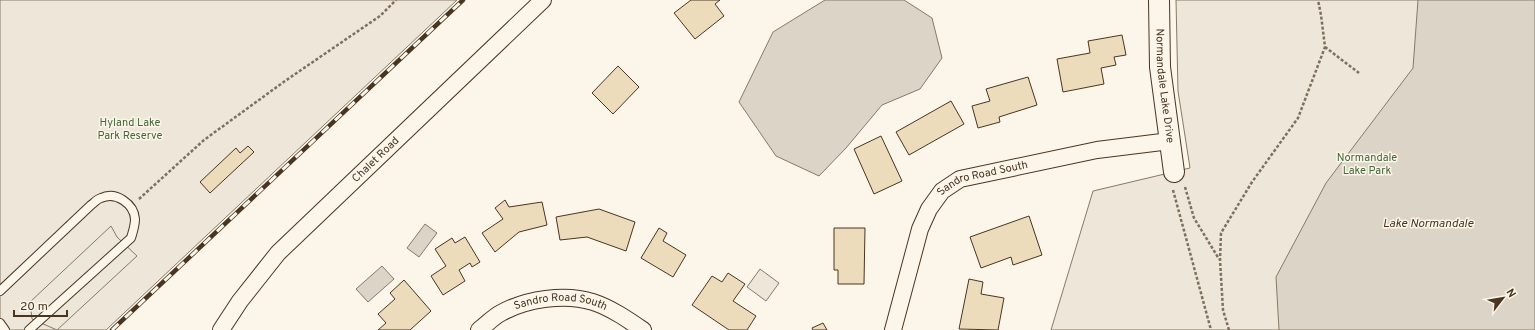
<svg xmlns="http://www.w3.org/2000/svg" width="1535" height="330" viewBox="0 0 1535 330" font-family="Overpass,sans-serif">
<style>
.green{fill:#ede6d9;stroke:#887966}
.parking{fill:#ede7d9;stroke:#887966}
.water{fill:#dcd4c6;stroke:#887966}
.building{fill:#ecdcbc;stroke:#4a3520}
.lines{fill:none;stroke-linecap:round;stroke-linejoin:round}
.service-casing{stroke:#4a3520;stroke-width:10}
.minor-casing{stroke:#4a3520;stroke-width:18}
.tertiary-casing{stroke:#4a3520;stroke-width:22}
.path{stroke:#7f6f5c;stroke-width:2.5;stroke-dasharray:3 2;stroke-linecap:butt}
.service{stroke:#fbf6e9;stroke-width:8}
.minor{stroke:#fbf6e9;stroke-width:16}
.tertiary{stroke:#fbf6e9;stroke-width:20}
.rail-casing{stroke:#4a3520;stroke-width:4.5}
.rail{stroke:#fbf6e9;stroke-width:3;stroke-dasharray:9;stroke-linecap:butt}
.labels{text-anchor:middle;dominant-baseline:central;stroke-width:3;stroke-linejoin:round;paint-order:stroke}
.street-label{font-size:11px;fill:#4a3520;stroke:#fbf6e9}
.park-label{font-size:11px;fill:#436837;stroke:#fbf6e9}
.water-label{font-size:12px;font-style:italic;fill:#4a3520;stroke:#fbf6e9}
</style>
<rect width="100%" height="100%" fill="#fbf6e9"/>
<g class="green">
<path d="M0 0H457L106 330H0Z"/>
<path d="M1176 0H1535V330H1051L1093 191 1190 168 1178 91Z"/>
<path d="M760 269 779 283 766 301 747 287Z"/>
</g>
<path class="parking" d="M111 226 117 237 137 256 57 330 32 319 30 302Z"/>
<g class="water">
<path d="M825 0H904L932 18 942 58 920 89 882 105 846 148 819 176 776 156 739 102 773 32Z"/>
<path d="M1418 0H1535V330H1279L1276 277 1326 183 1413 68Z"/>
<path d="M425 224 437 233 419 257 407 248Z"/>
<path d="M382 266 394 279 368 302 356 289Z"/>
</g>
<g class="building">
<path d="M691 0H720L715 4 724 16 695 39 674 13Z"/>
<path d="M1122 35 1126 55 1114 57 1116 65 1101 68 1104 84 1063 92 1057 59 1090 53 1088 41Z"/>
<path d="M618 66 639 87 613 114 592 93Z"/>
<path d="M1028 77 1037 105 999 117 1000 122 978 128 972 106 990 101 986 89Z"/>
<path d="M951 101 964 124 909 155 896 132Z"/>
<path d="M881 136 902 181 874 194 854 149Z"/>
<path d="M248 146 254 152 210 193 200 182 236 148 240 153Z"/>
<path d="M505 200 509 207 542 202 547 225 519 232 495 252 482 233 503 219 495 208Z"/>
<path d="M599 209 635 222 626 251 587 237 560 240 556 217Z"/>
<path d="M1029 216 1042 255 1013 265 1011 257 981 268 970 237Z"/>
<path d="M659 228 667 233 663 241 686 255 673 277 641 258Z"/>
<path d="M834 228H865L864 284H838V270H834Z"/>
<path d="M465 237 480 262 472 267 470 263 459 270 465 281 443 295 431 276 446 266 435 249 452 238 455 243Z"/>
<path d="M728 273 745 284 733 301 756 316 747 330H729L692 305 712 276 722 282Z"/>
<path d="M969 279 983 282 981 294 1004 298 998 330 959 329Z"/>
<path d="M404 280 431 311 410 330H378L386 323 378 314 395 299 390 293Z"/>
<path d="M823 323 827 330H813L812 328Z"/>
</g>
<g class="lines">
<defs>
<g id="service">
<path d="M0 291 91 205C94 203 97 199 101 198 116 191 134 204 135 219 135 226 133 231 131 238L29 330"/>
<path d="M0 323 5 330"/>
</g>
<g id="minor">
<path id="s1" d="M221 330 240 301 278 253 543 0"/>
<path id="s2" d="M479 330C486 325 493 317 501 313 526 299 565 293 593 302 611 308 627 319 643 330"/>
<path id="s3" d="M893 330 920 229 929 209 942 191 960 179 1097 150 1170 141"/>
</g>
<g id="tertiary">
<path id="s4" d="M1159 0 1160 67 1174 172"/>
</g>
</defs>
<use href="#service" class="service-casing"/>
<use href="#minor" class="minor-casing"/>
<use href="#tertiary" class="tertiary-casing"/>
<g class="path">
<path d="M1325 47 1359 73"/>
<path d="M1185 187 1194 218 1219 259"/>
<path d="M1173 190 1211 330"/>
<path d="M139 199 204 140 285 81 380 16 396 0"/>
<path d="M1229 330 1223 310 1220 260 1221 233 1252 182 1298 118 1325 47 1321 15 1318 0"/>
</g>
<use href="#service" class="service"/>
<use href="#minor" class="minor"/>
<use href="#tertiary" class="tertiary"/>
<defs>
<path id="rail" d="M112 330 463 0"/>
</defs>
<use href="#rail" class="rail-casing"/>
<use href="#rail" class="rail"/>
</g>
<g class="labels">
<g class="street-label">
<text stroke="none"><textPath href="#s4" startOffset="86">Normandale Lake Drive</textPath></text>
<text stroke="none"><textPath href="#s1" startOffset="231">Chalet Road</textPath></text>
<text stroke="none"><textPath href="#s3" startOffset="192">Sandro Road South</textPath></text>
<text stroke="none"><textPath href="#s2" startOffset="90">Sandro Road South</textPath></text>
</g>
<g class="park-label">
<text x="130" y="123">Hyland Lake<tspan x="130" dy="13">Park Reserve</tspan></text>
<text x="1367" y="158">Normandale<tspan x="1367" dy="13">Lake Park</tspan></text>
</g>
<g class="water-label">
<text x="1428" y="224">Lake Normandale</text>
</g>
</g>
<g transform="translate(1503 298) rotate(59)" stroke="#fbf6e9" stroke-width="3" paint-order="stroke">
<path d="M0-3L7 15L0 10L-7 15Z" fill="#4a3520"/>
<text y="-6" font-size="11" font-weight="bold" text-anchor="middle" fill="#4a3520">N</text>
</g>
<path d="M14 310v6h53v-6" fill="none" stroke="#4a3520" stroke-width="2"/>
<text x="20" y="310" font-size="12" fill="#4a3520" stroke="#fbf6e9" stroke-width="3" paint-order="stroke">20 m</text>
</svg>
